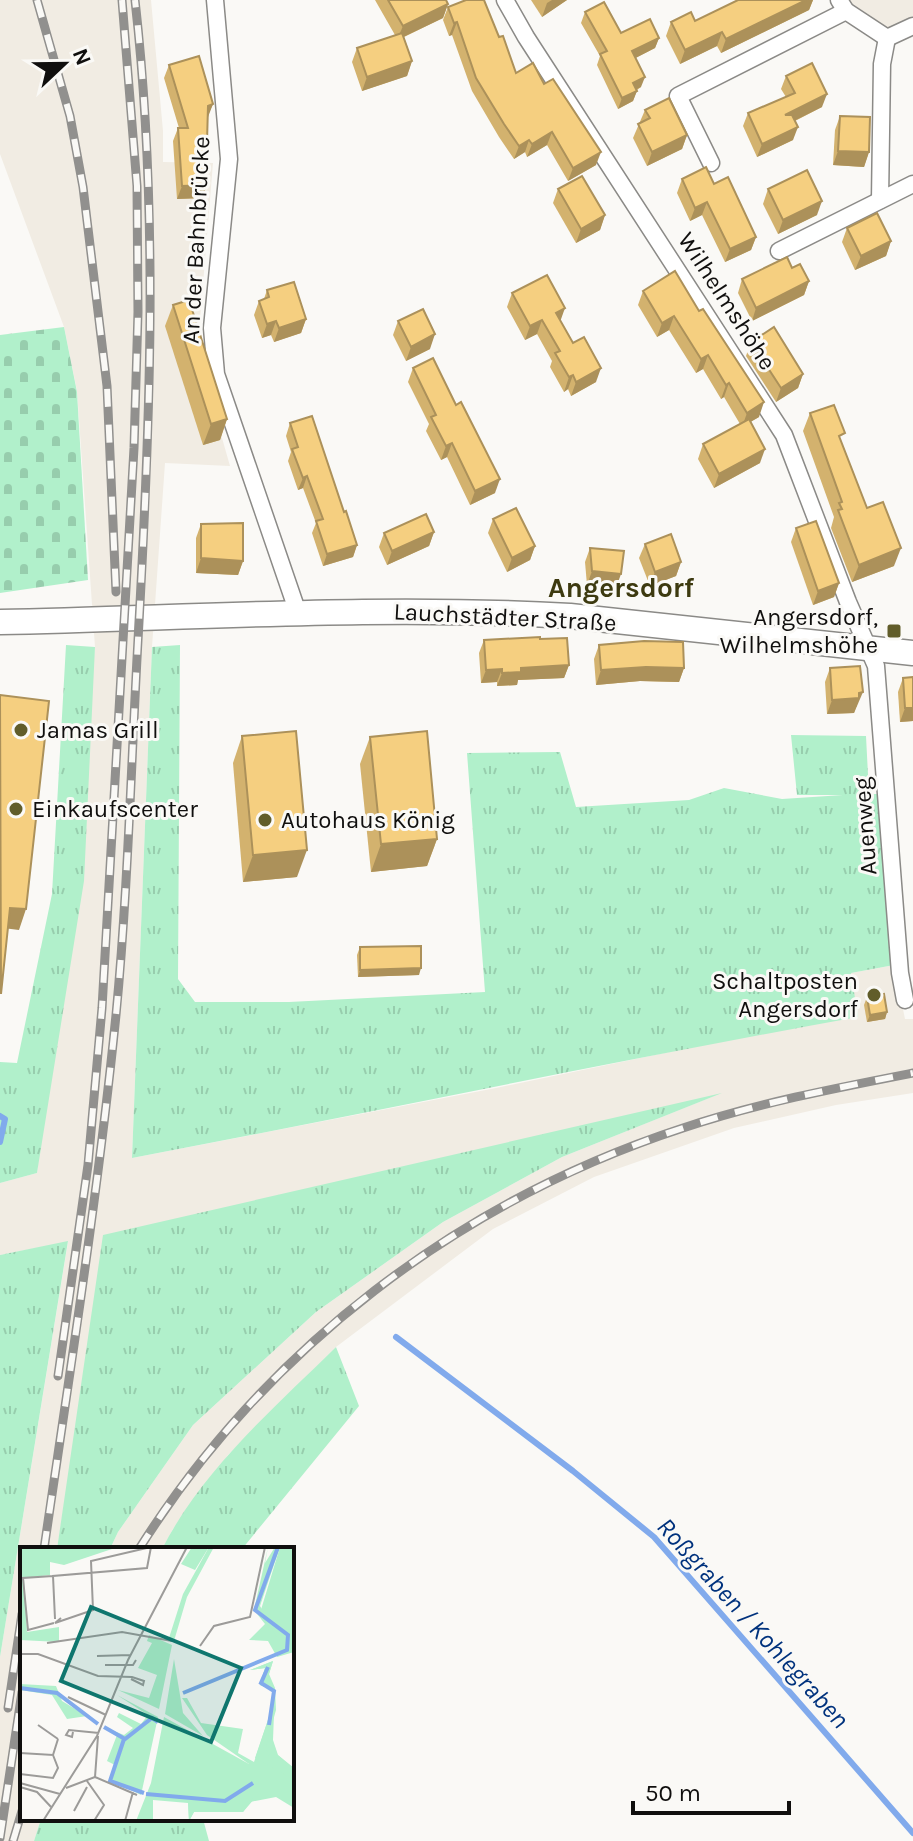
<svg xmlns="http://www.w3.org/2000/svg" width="913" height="1841" viewBox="0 0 913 1841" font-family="Karla,sans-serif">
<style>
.built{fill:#f1ece3}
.grass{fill:url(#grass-tufts)}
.cemetery{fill:url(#cemetery-stones)}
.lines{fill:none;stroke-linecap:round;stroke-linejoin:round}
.stream{stroke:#81aaec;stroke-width:6}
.street-casing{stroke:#8b8a87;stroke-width:19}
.secondary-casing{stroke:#8b8a87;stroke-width:27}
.street{stroke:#fff;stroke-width:16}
.secondary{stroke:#fff;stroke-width:24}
.rail-casing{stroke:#91908e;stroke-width:9}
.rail{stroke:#faf9f6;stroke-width:6;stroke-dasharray:18;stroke-linecap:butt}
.wall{fill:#d3b26e}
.shaded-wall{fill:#ac915a}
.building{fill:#f5cf80;stroke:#ac915a;stroke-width:2}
.poi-dot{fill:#615d2a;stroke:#faf9f6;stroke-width:3}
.labels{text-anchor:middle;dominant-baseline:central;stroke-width:6;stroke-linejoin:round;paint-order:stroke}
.street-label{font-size:24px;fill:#100f0e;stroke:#faf9f6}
.poi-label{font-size:24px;fill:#100f0e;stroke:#faf9f6;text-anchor:start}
.water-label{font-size:26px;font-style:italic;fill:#00327d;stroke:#faf9f6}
.quarter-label{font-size:28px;font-weight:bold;fill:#3d3a10;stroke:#faf9f6}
.inset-river{fill:none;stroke:#81aaec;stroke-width:4}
.inset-road{fill:none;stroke:#9c9b99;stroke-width:2}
.view{fill:#0f766e;fill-opacity:0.15;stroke:#0f766e;stroke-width:4}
.inset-edge{fill:none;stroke:#100f0e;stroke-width:4}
</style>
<defs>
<pattern id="grass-tufts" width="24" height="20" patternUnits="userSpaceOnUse" patternTransform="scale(2)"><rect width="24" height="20" fill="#b1f0cb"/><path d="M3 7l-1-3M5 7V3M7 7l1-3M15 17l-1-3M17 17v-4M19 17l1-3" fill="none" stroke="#97cdad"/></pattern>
<pattern id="cemetery-stones" width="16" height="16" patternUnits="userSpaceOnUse" patternTransform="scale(2)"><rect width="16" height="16" fill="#b1f0cb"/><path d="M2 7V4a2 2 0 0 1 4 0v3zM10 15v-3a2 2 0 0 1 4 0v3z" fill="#97cdad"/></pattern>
</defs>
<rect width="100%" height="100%" fill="#faf9f6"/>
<g class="built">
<path d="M0 0H151L163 131V162L213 163 200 320 206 382 230 466 165 463 152 647 132 1158 496 1088 693 1047 851 973 894 965 905 1019H913V1093L836 1105 734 1128 594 1177 493 1229 336 1347 228 1455 173 1529 162 1549H110L118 1532 193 1425 316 1312 443 1222 562 1157 714 1096 391 1170 74 1443 57 1549H22V1819H41L34 1841H0V1657L68 1242 0 1255V1183L37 1173 95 647 77 391 64 327 0 154Z"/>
<path d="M838 0H913V25L887 38Z"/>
</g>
<g class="grass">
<path d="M66 645 95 647 84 881 37 1173 0 1183V1062L17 1063 52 894Z"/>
<path d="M180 645 178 979 195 1002H289L485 992 467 753 560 752 576 807 689 800 724 788 782 799 843 795H797L791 735 866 736 869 794H882L894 965 851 973 858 1017C615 1061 374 1112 132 1158L152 647Z"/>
<path d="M722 1093 562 1157 443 1222 316 1312 193 1425 118 1532 110 1549H57L103 1235Z"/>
<path d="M68 1241 0 1657V1255Z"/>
<path d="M336 1347 359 1406 242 1549H162C203 1469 273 1409 336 1347Z"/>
<path d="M41 1819H203L209 1841H34Z"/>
</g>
<path class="cemetery" d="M64 327 77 392 88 580 0 593V335Z"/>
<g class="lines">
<g class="stream">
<path d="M0 1116 5 1119 0 1142"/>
<path d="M396 1337 573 1471 654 1537 913 1833"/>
</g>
<defs>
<g id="street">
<path d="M215 0 229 159 212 328 216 374 298 613"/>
<path d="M505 0 526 37 784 435 848 602 876 666 900 973 905 1000"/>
<path d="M839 0 846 11 887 38 913 26"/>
<path d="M711 163 678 96 846 11"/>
<path d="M880 200 882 64 887 38"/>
<path d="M779 251 913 184"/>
</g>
<path id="secondary" d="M0 622C190 618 380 605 570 616L913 653"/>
</defs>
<use href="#street" class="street-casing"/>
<use href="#secondary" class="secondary-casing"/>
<use href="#street" class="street"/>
<use href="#secondary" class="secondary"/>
<defs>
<g id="rail">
<path d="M37 0 70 116 83 187 107 386 116 592"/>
<path d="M58 1376 88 1165 102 1008 134 448 138 312 137 186 122 0"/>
<path d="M44 1549C70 1371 98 1194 116 1015 128 890 131 765 138 640 150 427 159 213 135 0"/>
<path d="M139 1549C265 1349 459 1201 683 1128 758 1103 836 1088 913 1073"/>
<path d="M8 1708 22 1614"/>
<path d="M0 1838 22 1692"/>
<path d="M13 1841 22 1811"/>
</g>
</defs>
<use href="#rail" class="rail-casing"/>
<use href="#rail" class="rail"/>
</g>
<g class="wall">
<path d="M375 0H406L448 4 443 18 404 37 412 61 407 76 362 91 352 62 357 48 395 35Z"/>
<path d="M531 0H567L542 17Z"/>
<path d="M738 0H813L809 10 721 53 717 46 680 64 666 36 671 22 695 21Z"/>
<path d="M448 7 499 37 516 73 544 84 596 165 568 181 547 145 527 157 525 152 514 159 499 137 472 91 452 35 449 36 443 20Z"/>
<path d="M585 12 621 33 659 38 655 48 635 58 641 87 637 90 633 101 618 109 597 65 600 56 581 23Z"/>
<path d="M169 65 213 104 207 117 205 148 207 185 202 198 177 199 173 141 178 128H179L164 78Z"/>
<path d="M786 76 822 107 795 121 793 140 757 157 743 126 748 113 786 97 781 89Z"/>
<path d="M645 110 687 135 682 149 647 166 633 138Z"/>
<path d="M840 116 869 152 864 167 833 165 835 130Z"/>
<path d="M682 179 714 184 756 237 751 250 725 262 702 215 690 221 677 193Z"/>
<path d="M558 189 605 215 600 230 576 243 553 203Z"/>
<path d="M768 189 817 215 778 234 763 204Z"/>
<path d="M847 228 891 241 886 256 855 270 842 242Z"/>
<path d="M792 268 809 281 804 295 752 321 738 293 742 279Z"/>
<path d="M675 271 759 417 750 422 760 463 714 488 698 459 703 444 740 424 724 397 721 399 703 369 696 373 669 330 657 337 638 305 643 291Z"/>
<path d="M267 290 306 319 301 333 274 342 271 335 262 338 254 315 259 301 264 299Z"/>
<path d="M512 293 560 320 596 382 571 396 568 389 564 392 550 367 552 361 537 334 525 340 507 307Z"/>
<path d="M173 305 227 419 220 440 203 445 165 326Z"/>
<path d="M398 321 430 349 406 361 393 335Z"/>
<path d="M751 342 803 374 798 388 776 402 746 356Z"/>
<path d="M413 368 495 493 470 505 447 457 441 460 426 431 429 424 408 382Z"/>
<path d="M810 413 841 442 867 508 894 566 852 582 831 528 834 517 803 431Z"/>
<path d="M290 423 344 512 357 545 353 557 323 566 312 533 316 523 303 488 298 490 288 461 291 452 286 436Z"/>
<path d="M493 519 535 546 530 560 507 572 488 533Z"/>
<path d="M201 524 243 561 238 575 196 573V538Z"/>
<path d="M796 528 839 583 834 597 813 605 791 542Z"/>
<path d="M434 532 429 546 387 565 379 547 384 533Z"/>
<path d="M645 544 681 562 676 576 650 586 639 558Z"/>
<path d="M590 548 616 588 587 585 585 562Z"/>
<path d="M540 639 569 665 564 678 518 680 517 685 497 686V682L481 683 479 653 484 640Z"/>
<path d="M599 645 684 668 679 682 640 681 596 685 594 659Z"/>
<path d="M830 668 857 707H856L854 713 827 714 825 682Z"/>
<path d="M903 678 913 721 900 722 898 692Z"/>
<path d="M242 736 297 877 243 882 233 763Z"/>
<path d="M370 737 437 839 427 866 371 872 360 764Z"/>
<path d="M360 947 419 975 358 977 357 955Z"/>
<path d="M867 997 887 1012 885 1019 867 1022 864 1005Z"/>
</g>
<g class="shaded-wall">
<path d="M552 0H567L542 17 547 3Z"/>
<path d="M806 0H813L809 10 721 53 726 39Z"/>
<path d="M448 4 443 18 397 40 403 26Z"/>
<path d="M457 22 452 35 449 36 454 23Z"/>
<path d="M722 32 717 46 680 64 685 50Z"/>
<path d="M659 38 655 48 628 62 632 51Z"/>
<path d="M412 61 407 76 362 91 367 77Z"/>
<path d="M645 77 641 87 629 93 633 83Z"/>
<path d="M637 91 633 101 618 109 622 98Z"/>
<path d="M827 94 822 107 780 128 785 115Z"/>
<path d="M213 104 208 117 203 118 208 106Z"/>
<path d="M798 127 793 140 757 157 762 144Z"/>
<path d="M552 132 547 145 527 157 532 144Z"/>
<path d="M687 135 682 149 647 166 652 152Z"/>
<path d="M529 140 525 152 514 159 519 146Z"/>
<path d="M838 151 869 152 864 167 833 165Z"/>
<path d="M601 152 596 165 568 181 573 168Z"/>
<path d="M207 185 202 198 177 199 182 186Z"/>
<path d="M822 201 817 215 778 234 783 220Z"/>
<path d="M707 202 702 215 690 221 695 208Z"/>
<path d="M605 215 600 230 576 243 581 229Z"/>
<path d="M756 237 751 250 725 262 730 249Z"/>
<path d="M891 241 886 256 855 270 861 256Z"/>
<path d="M809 281 804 295 752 321 756 308Z"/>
<path d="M565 308 560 322 556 313Z"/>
<path d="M674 316 669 330 657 337 662 323Z"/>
<path d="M306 319 301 333 274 342 279 328Z"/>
<path d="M542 320 537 334 525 340 530 326Z"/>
<path d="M276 321 271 335 262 338 267 324Z"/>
<path d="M435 334 430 349 406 361 411 347Z"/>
<path d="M708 355 703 369 696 373 701 359Z"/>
<path d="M601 368 596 382 571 396 576 382Z"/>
<path d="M803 374 798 388 776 402 781 388Z"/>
<path d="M573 375 568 389 564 392 569 377Z"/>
<path d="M729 383 724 397 721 399 726 385Z"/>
<path d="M764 402 759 417 742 427 747 413Z"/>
<path d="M227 419 220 440 203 445 211 424Z"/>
<path d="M452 443 447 457 441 460 446 446Z"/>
<path d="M765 449 760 463 714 488 719 474Z"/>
<path d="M307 476 303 488 298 490 303 478Z"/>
<path d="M500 479 495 493 470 505 475 491Z"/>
<path d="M434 532 429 546 387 565 392 551Z"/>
<path d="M357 545 353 557 323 566 327 554Z"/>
<path d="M535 546 530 560 507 572 512 558Z"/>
<path d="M901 548 894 566 852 582 859 565Z"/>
<path d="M201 558 243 561 238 575 196 573Z"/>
<path d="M681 562 676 576 650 586 655 572Z"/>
<path d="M592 571 621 574 616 588 587 585Z"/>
<path d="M839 583 834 597 813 605 818 591Z"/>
<path d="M569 665 564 678 518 680 517 685 497 686 502 673 521 668Z"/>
<path d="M646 667 684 668 679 682 640 681 596 685 601 670Z"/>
<path d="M502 669 497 682 481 683 486 670Z"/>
<path d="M863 692 854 713 827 714 832 700Z"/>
<path d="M905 708H913V721L900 722Z"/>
<path d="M437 839 427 866 371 872 381 844Z"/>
<path d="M307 850 297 877 243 882 253 855Z"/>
<path d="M10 908 26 909 19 930 3 928Z"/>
<path d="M421 968 419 975 358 977 360 970Z"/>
<path d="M887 1012 885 1019 867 1022 870 1015Z"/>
</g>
<g class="building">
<path d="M388 0H446L448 4 403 26Z"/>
<path d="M466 0H484L499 37 503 36 516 73 533 63 544 84 553 79 601 152 573 168 552 132 532 144 529 140 519 146 504 124 476 78 457 22 454 23 448 7Z"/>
<path d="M738 0H806L726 39 722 32 685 50 671 22 691 12 695 21Z"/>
<path d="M604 2 621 33 650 19 659 38 632 51 645 77 633 83 637 91 622 98 600 54 607 51 585 12Z"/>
<path d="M402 33 412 61 367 77 357 48Z"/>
<path d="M199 56 213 104 208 106 207 142H204L207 185 182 186 178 128H188L169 65Z"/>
<path d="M812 63 827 94 785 115H792L798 127 762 144 748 113 795 93 786 76Z"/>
<path d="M669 98 687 135 652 152 638 124 650 118 645 110Z"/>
<path d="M840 116 870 117 869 152 838 151Z"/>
<path d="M706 167 714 184 728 177 756 237 730 249 707 202 695 208 682 179Z"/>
<path d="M807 170 822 201 783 220 768 189Z"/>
<path d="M582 176 605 215 581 229 558 189Z"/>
<path d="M877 213 891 241 861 256 847 228Z"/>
<path d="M787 257 792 268 800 264 809 281 756 308 742 279Z"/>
<path d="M675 271 699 311 703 309 764 402 747 413 729 383 726 385 708 355 701 359 674 316 662 323 643 291Z"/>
<path d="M547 275 565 308 556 313 573 343 584 337 601 368 576 382 573 375 569 377 555 353 560 351 542 320 530 326 512 293Z"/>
<path d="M294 282 306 319 279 328 276 321 267 324 259 301 269 297 267 290Z"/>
<path d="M189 300 227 419 211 424 173 305Z"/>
<path d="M423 309 435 334 411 347 398 321Z"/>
<path d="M774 327 803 374 781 388 751 342Z"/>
<path d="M433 358 456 405 461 402 500 479 475 491 452 443 446 446 431 417 436 415 413 368Z"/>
<path d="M834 405 845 433 839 436 867 508 883 502 901 548 859 565 838 510 842 509 839 503 842 502 810 413Z"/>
<path d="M312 416 344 512 346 511 357 545 327 554 316 521 323 519 307 476 303 478 292 449 298 447 290 423Z"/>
<path d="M749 419 765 449 719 474 703 444Z"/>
<path d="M516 508 535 546 512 558 493 519Z"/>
<path d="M426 514 434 532 392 551 384 533Z"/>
<path d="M816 521 839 583 818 591 796 528Z"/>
<path d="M243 523V561L201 558V524Z"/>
<path d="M671 534 681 562 655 572 645 544Z"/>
<path d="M590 548 624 551 621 574 592 571Z"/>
<path d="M540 637V639L567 638 569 665 521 668V672L502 673V669L486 670 484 640Z"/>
<path d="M644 641 683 642 684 668 646 667 601 670 599 645Z"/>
<path d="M860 666 863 692 859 693V698L832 700 830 668Z"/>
<path d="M913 677V708H905L903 678Z"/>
<path d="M0 695 49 701 26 909 10 908 1 994Z"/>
<path d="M296 731 307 850 253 855 242 736Z"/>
<path d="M427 731 437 839 381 844 370 737Z"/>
<path d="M421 946V968L360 970V947Z"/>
<path d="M884 994 887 1012 870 1015 867 997Z"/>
</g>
<g class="poi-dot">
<rect x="886" y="623" width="16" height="16" rx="4"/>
<circle cx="21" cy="730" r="8"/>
<circle cx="16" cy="809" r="8"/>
<circle cx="265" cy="820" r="8"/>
<circle cx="874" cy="995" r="8"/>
</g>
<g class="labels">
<g class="street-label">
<text transform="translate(196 240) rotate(-87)">An der Bahnbrücke</text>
<text transform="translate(727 301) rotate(57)">Wilhelmshöhe</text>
<text transform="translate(505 617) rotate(3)">Lauchstädter Straße</text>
<text transform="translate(865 826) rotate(-94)">Auenweg</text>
</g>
<g class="poi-label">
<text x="878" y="617" text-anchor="end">Angersdorf,<tspan x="878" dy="28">Wilhelmshöhe</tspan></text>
<text x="37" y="730">Jamas Grill</text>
<text x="32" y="809">Einkaufscenter</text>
<text x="281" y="820">Autohaus König</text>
<text x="858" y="981" text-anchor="end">Schaltposten<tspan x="858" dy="28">Angersdorf</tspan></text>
</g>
<g class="water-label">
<text transform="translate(753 1623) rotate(48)">Roßgraben / Kohlegraben</text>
</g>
<g class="quarter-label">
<text x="621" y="587">Angersdorf</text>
</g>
</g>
<g transform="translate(20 1547)">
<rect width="274" height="274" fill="#faf9f6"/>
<path d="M0 0H98L44 18 30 15V28L4 31 7 85 39 80V95L0 93ZM189 0H194L167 50 154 94 149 91 163 47ZM248 0 245 16 255 0H260L240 59 268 104 274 101V105L257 110 248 94 229 93 245 77 234 63ZM129 88 152 98 139 162 98 143 129 151 137 128 118 121 132 96 127 94ZM154 112 163 166 183 189 145 167ZM253 114 249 127 255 141 253 193 258 208 274 221V261L256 250 230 255 223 265H174L169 274 168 256 133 253V274H116L131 236 144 170 229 217 187 188 162 151H167L181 176 223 182 218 206 234 215 252 161V143L240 138 245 121 230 123ZM0 137 36 139 42 154 67 169 47 172 32 148 0 143ZM97 148 138 170 121 248 89 232 95 218 87 214 97 188 84 180 104 188 113 181 97 170 99 166 121 177 128 168Z" fill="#b1f0cb"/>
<path d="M253 114 248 130 255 142 256 163 246 199 248 209 253 204 274 222V233L235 211 252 161V143L240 138 245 121 230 123ZM235 251 223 265H174L169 274 168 252Z" fill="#b1f0cb"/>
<path d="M172 0H189L175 23 161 17ZM260 0H274V101L268 105 240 66Z" fill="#b1f0cb"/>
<path class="inset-river" d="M248 120 241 136 254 144 249 178M0 141 37 146 78 177M163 146 267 103 268 88 235 63 258 0M84 180 105 192 132 171 138 175M104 192 90 234 124 246M126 247 205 254 233 236"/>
<path class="inset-road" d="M33 29 3 31 8 83 34 76M41 71 35 76 73 63 71 14 131 0M35 72 33 29 127 21 131 0M27 96 102 85 152 94M180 99 194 79 230 70 245 0M0 107H18L78 129 112 130 124 134 123 138 111 132M77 109 110 108M85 118H113L116 113M48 150 86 168M18 178 38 192M53 185 52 190 46 188 49 183 79 186M0 206 33 208 38 192M0 227 33 231 38 221 33 208M75 230 117 248M67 234 84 258 74 274M0 236 40 247M0 240 17 245 32 261M46 241 75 230 78 189M54 264 67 240M23 274 77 189 108 113 167 0M105 274 113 245"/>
<path class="view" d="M71 60 221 121 191 195 41 134Z"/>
<rect width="274" height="274" class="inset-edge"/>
</g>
<g transform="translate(64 64) rotate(68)" stroke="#faf9f6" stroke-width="6" paint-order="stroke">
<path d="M0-6L14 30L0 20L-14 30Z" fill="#100f0e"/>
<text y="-12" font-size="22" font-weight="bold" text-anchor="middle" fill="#100f0e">N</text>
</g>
<path d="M633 1801v12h156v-12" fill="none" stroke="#100f0e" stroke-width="4"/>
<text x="645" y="1801" font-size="24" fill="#100f0e" stroke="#faf9f6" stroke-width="6" paint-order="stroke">50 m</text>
</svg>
